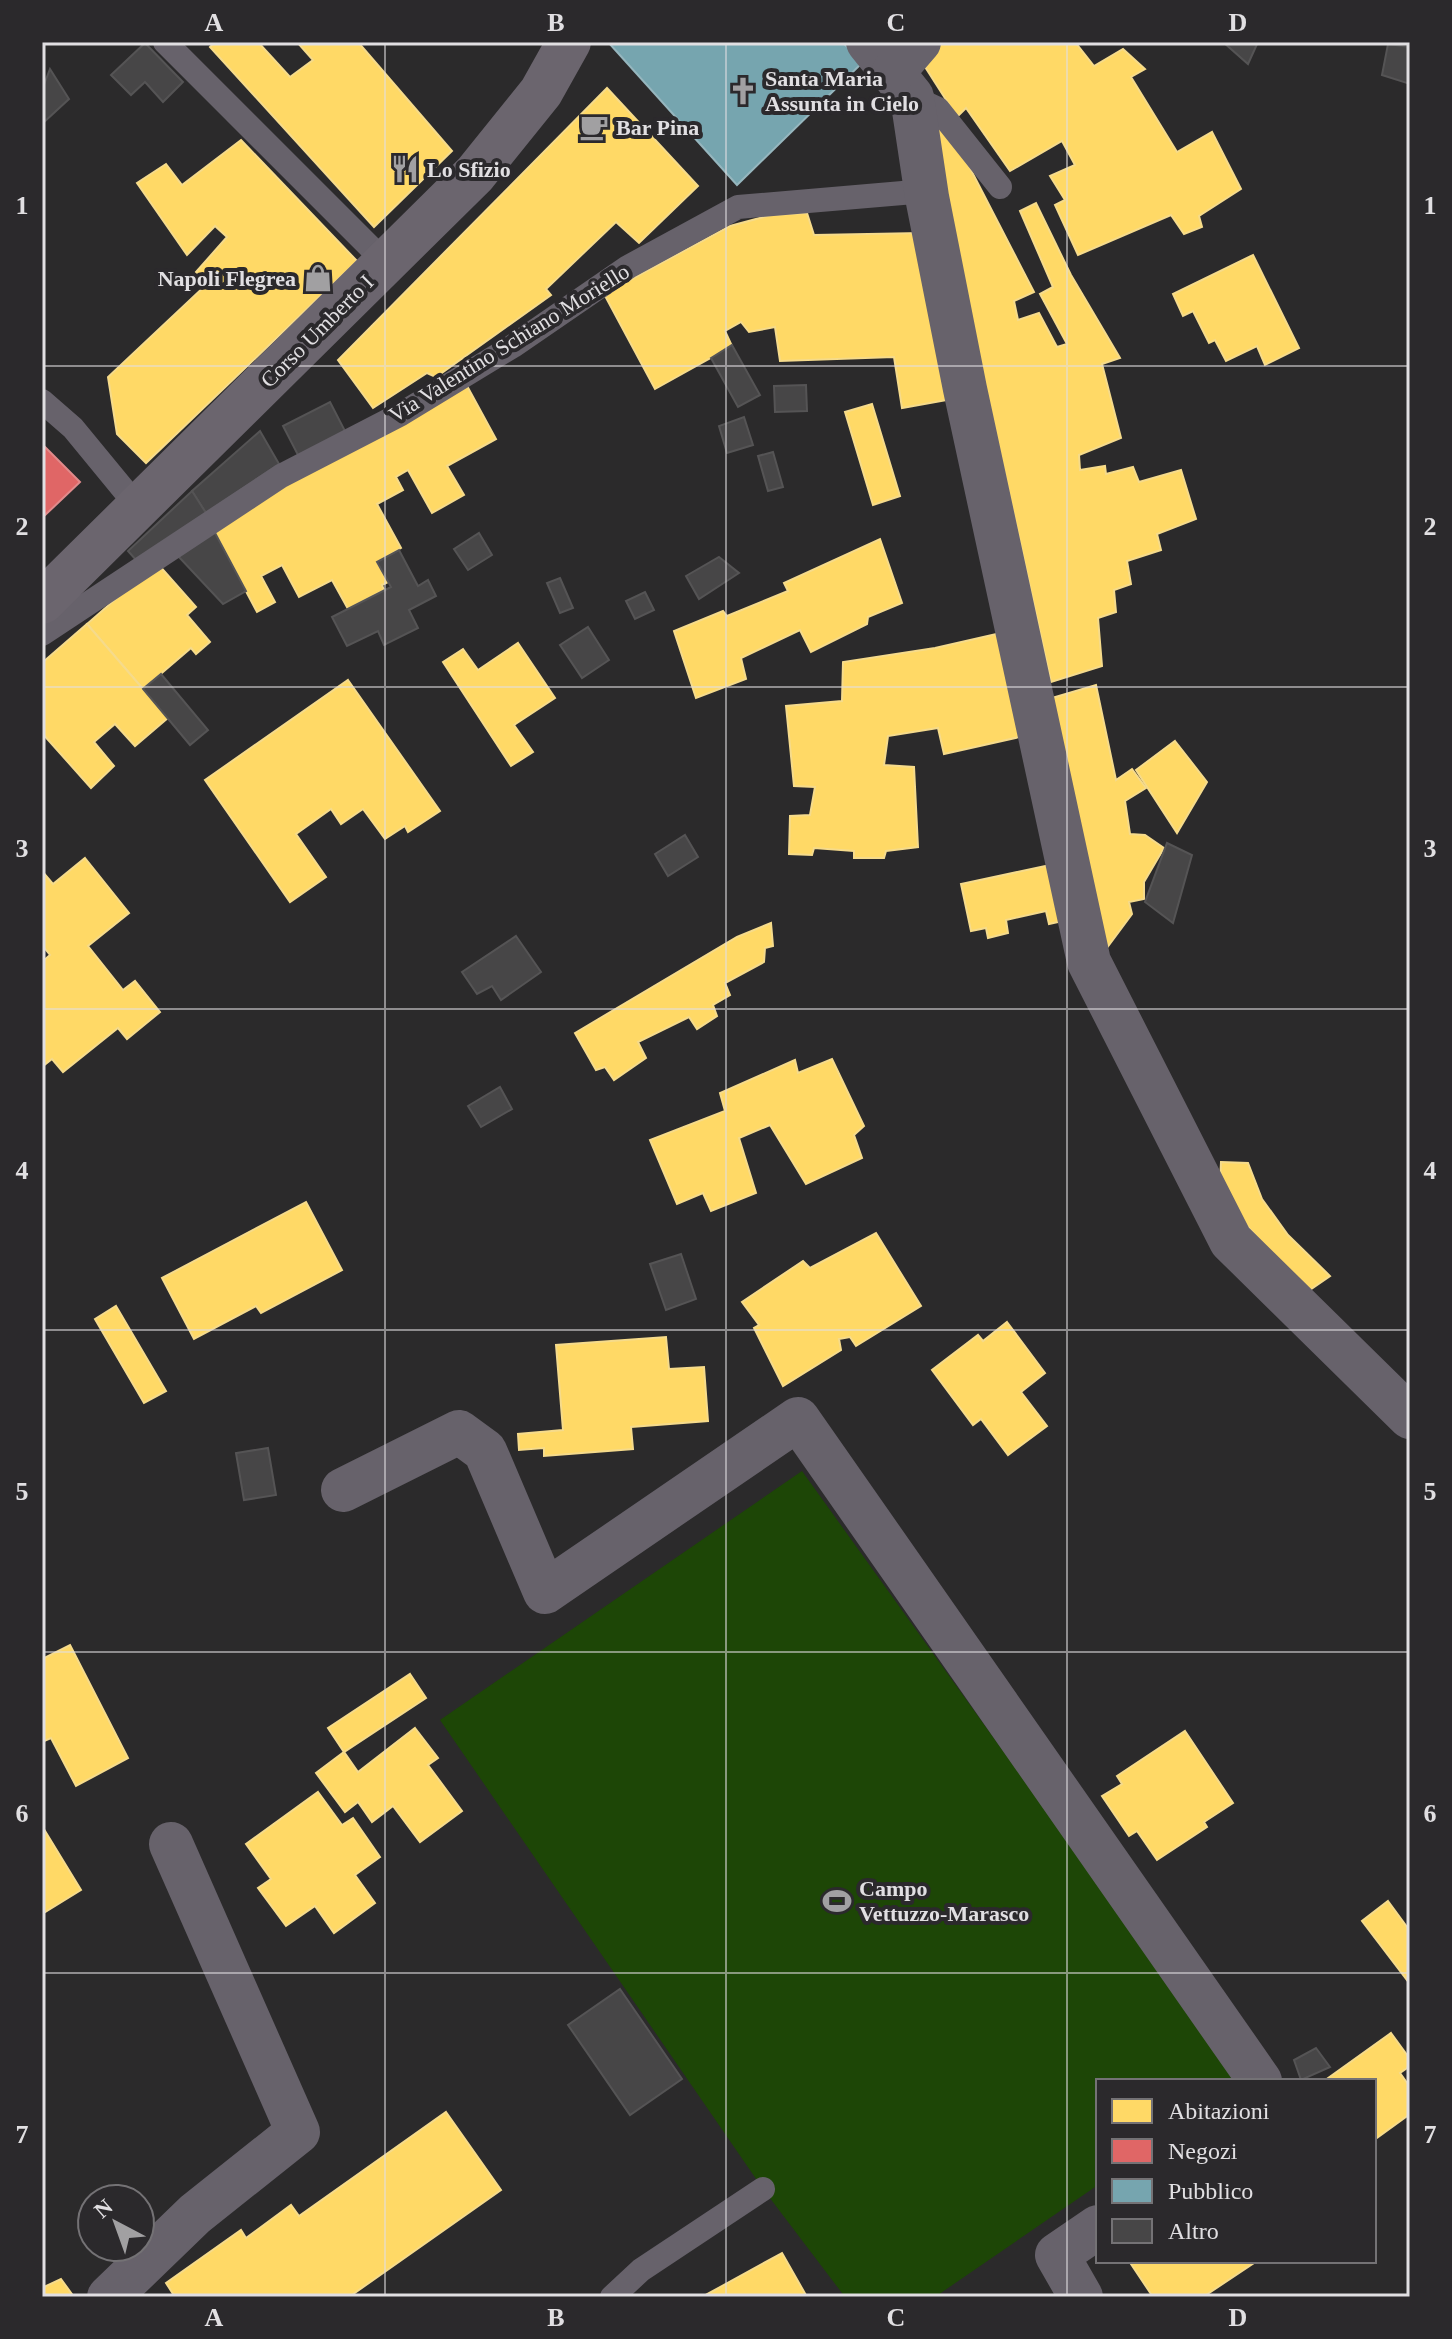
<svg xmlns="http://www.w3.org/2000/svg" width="1452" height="2339" viewBox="0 0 1452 2339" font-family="Georgia,serif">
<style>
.green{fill:#1d4606}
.homes{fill:#ffd966;stroke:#f6db8b;stroke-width:2}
.shops{fill:#e06666;stroke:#e08a8b;stroke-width:2}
.public{fill:#76a5af;stroke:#96b6be;stroke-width:2}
.building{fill:#474647;stroke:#555455;stroke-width:2}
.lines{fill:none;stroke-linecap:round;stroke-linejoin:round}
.lane{stroke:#67626b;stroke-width:24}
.street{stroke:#67626b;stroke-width:44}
.secondary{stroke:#6b656e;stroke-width:44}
.grid{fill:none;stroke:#e1dfe2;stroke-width:2;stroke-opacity:0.55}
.labels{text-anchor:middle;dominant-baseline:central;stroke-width:8;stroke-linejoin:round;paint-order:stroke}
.poi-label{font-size:22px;font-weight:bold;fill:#e1dfe2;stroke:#2b292c;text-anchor:start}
.street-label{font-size:22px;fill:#e1dfe2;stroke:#2b292c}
.neatline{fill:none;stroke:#e1dfe2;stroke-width:3}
.grid-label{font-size:26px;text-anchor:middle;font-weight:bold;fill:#e1dfe2}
</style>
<rect width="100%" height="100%" fill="#2b2a2b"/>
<path class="green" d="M802 1471 1240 2081H1098V2185L935 2297H845L763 2189 440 1720Z"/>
<g class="homes">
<path d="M215 42H258L290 77 313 60 297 42H358L452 151 374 227 210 47Z"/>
<path d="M944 42H1075L1094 66 1123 49 1145 69 1131 77 1177 152 1212 132 1241 189 1199 216 1202 227 1184 234 1171 215 1078 255 1055 205 1065 200 1050 176 1075 165 1062 141 1010 171 966 108 957 117 920 59Z"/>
<path d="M607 88 698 186 639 243 616 222 546 289 551 295 436 377 427 373 373 408 338 360Z"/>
<path d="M941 124 970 168 1034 292 1014 301 1018 320 1039 313 1057 347 1067 344 1040 294 1053 287 1020 211 1036 203 1071 275 1120 358 1102 364 1121 438 1079 455 1080 470 1105 466 1106 474 1133 467 1139 482 1181 470 1196 519 1157 534 1161 550 1127 561 1131 584 1114 590 1116 612 1098 618 1102 666 1051 682 929 132Z"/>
<path d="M241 140 357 261 146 463 117 434 108 377 207 284 196 272 227 237 215 226 187 255 137 183 166 164 182 185Z"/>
<path d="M807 213 814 235 921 233 947 400 902 408 894 357 780 361 775 327 749 332 741 322 725 331 732 346 655 389 604 294 730 226 771 215Z"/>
<path d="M1253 255 1299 348 1265 365 1257 346 1226 361 1215 340 1209 343 1193 311 1183 316 1173 294Z"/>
<path d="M466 384 496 439 447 466 464 495 432 513 408 470 396 477 403 490 377 504 401 548 377 562 388 582 382 585 384 590 348 609 332 580 299 597 282 565 261 576 275 602 257 612 214 531 287 482Z"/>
<path d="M872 404 900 496 873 505 845 412Z"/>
<path d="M880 539 902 603 868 617 867 624 811 652 800 630 741 658 746 679 696 698 674 631 723 611 727 616 788 591 784 583Z"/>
<path d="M157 563 196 607 187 615 210 642 196 654 191 648 143 689 87 624Z"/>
<path d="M87 624 168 718 135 746 115 724 94 742 114 766 91 788 42 733V663Z"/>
<path d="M1014 630 1024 736 944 754 938 728 888 736 884 765 914 767 918 847 886 851 884 858H854V851L814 848 812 855 789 854 790 816 810 815 815 787 794 786 786 706 842 701 843 662 935 648Z"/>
<path d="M518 643 555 698 514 725 533 752 511 766 443 662 463 649 478 670Z"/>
<path d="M348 680 440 811 408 832 405 826 385 839 363 809 341 824 331 809 296 834 326 877 290 902 205 780Z"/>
<path d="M1096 685 1116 780 1132 769 1146 788 1125 801 1130 834 1145 835 1164 848 1144 882V899L1129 902 1132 914 1103 953 1052 698Z"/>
<path d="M1175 741 1207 782 1177 833 1136 770Z"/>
<path d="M85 858 129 913 88 946 123 990 135 981 160 1012 127 1039 118 1028 63 1072 52 1059 42 1067V962L50 955 42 945V871L53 884Z"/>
<path d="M1055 864 1067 920 1049 924 1046 911 1006 920 1008 933 988 938 986 928 971 931 961 884Z"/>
<path d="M771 923 773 946 765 948 764 962 725 983 730 995 713 1005 717 1016 697 1029 689 1017 638 1042 646 1058 614 1080 605 1067 596 1070 575 1033 737 937Z"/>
<path d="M832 1059 864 1126 854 1135 862 1158 806 1184 770 1125 739 1138 756 1193 711 1211 703 1193 677 1204 650 1140 725 1111 720 1093 795 1060 798 1073Z"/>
<path d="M1221 1162 1248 1163 1262 1199 1288 1235 1330 1276 1307 1292 1238 1216 1220 1184Z"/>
<path d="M306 1202 342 1270 261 1313 256 1306 194 1339 162 1278Z"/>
<path d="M876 1233 921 1306 856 1346 850 1337 839 1339 841 1350 783 1386 754 1328 759 1325 742 1302 803 1261 810 1268Z"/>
<path d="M116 1306 166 1391 144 1403 95 1319Z"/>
<path d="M1007 1322 1045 1373 1021 1392 1047 1426 1008 1455 981 1419 973 1425 932 1370 978 1335 983 1341Z"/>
<path d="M666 1337 669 1369 704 1367 708 1421 631 1427 633 1449 544 1456V1448L519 1450 518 1434 563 1430 556 1345Z"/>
<path d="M70 1645 128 1758 76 1786 51 1738 42 1742V1659Z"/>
<path d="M410 1674 426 1698 344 1752 328 1728Z"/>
<path d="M415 1728 438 1758 428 1765 462 1811 420 1842 393 1806 372 1822 358 1802 345 1812 316 1773 344 1752 358 1772Z"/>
<path d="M1185 1731 1233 1803 1204 1822 1207 1827 1157 1860 1137 1831 1129 1836 1102 1796 1122 1784 1117 1776Z"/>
<path d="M318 1792 342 1825 353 1818 380 1857 355 1875 375 1903 334 1933 315 1906 286 1926 258 1888 271 1879 246 1844Z"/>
<path d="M42 1826 81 1890 42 1914Z"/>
<path d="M1388 1901 1410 1931V1984L1362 1921Z"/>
<path d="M1391 2033 1410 2059V2066L1400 2073 1410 2087V2114L1374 2140V2081H1324Z"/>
<path d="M446 2112 501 2190 349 2297H175L166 2283 241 2230 246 2238 291 2205 299 2216Z"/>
<path d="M782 2253 807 2297H702Z"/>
<path d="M1129 2261H1257L1203 2297H1153Z"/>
<path d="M61 2279 74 2297H42V2288Z"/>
</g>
<path class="shops" d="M42 444 80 482 42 518Z"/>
<path class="public" d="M608 42H842L863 62 737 185Z"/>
<g class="building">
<path d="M1223 42H1258L1248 64Z"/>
<path d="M145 43 183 82 163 102 145 82 131 95 111 75Z"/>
<path d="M1388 44 1410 47V84L1382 75Z"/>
<path d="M50 69 69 99 43 123 42 90Z"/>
<path d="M732 345 760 395 738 407 711 358Z"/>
<path d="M806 385 807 411 775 412 774 386Z"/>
<path d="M330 402 346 433 299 457 283 426Z"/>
<path d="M744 417 753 445 727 453 719 426Z"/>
<path d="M260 431 279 464 206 513 192 491Z"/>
<path d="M773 452 783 487 768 491 758 456Z"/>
<path d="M192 491 206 513 136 560 128 551Z"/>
<path d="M214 531 246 591 223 604 177 555Z"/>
<path d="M479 533 492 555 468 570 454 549Z"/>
<path d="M399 550 418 586 428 580 436 596 409 610 418 628 384 645 378 631 347 646 332 617 391 587 377 562Z"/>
<path d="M719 557 739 573 699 599 686 576Z"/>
<path d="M560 578 573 608 560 613 547 583Z"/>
<path d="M645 592 654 610 635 619 626 601Z"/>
<path d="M588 627 609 660 582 678 560 645Z"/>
<path d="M161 674 208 730 190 745 143 689Z"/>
<path d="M685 835 698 857 668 876 655 854Z"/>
<path d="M1167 843 1192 855 1173 923 1145 902Z"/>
<path d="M516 936 541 972 501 1000 492 986 477 994 462 972Z"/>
<path d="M500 1087 512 1109 481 1127 468 1106Z"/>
<path d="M681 1254 696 1299 666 1310 650 1264Z"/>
<path d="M268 1448 276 1495 244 1500 236 1453Z"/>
<path d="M620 1989 682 2079 630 2115 568 2025Z"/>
<path d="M1316 2048 1330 2067 1301 2080 1294 2060Z"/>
</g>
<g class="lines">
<g class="lane">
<path d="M165 42 386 263"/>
<path d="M912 97 938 109 1000 187"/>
<path d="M42 401 73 428 138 507"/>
<path d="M42 634 281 476 401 414 513 346 628 267 738 207 926 191"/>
<path d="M612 2297 641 2270 763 2189"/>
</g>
<g class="street">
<path d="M868 42 912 97 927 197 965 389 1089 962 1231 1241 1410 1417"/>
<path d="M894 71 919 42"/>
<path d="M343 1490 459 1432 485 1451 545 1592 798 1419 1260 2081"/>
<path d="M109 2297 195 2214 298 2132 171 1844"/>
<path d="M1081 2297 1057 2255 1098 2227"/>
</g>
<path class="secondary" d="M42 602 475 174 541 92 569 42"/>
</g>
<path class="grid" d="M385 42V2297M726 42V2297M1067 42V2297M42 366H1410M42 687H1410M42 1009H1410M42 1330H1410M42 1652H1410M42 1973H1410"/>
<defs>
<symbol id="church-bare" viewBox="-9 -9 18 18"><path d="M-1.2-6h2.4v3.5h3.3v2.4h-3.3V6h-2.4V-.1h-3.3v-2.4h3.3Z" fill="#a1a0a2" stroke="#2b292c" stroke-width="2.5" paint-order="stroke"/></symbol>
<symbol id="cafe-bare" viewBox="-9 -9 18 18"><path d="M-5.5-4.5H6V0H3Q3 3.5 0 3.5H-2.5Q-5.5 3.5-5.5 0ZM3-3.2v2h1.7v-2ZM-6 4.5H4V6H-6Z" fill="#a1a0a2" stroke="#2b292c" stroke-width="2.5" paint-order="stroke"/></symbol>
<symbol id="restaurant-bare" viewBox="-9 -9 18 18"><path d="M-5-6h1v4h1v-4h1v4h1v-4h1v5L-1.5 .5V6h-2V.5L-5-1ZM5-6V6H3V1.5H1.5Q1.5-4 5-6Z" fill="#a1a0a2" stroke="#2b292c" stroke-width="2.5" paint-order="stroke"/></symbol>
<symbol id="shop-bare" viewBox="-9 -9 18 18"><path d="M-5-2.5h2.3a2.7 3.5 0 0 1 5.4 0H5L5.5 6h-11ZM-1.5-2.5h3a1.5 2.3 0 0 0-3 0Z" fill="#a1a0a2" stroke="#2b292c" stroke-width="2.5" paint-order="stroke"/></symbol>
<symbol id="stadium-bare" viewBox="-9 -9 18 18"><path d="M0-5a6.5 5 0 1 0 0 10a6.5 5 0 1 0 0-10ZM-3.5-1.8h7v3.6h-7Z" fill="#a1a0a2" stroke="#2b292c" stroke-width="2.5" paint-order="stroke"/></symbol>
</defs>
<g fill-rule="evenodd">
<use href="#church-bare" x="723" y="71" width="40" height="40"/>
<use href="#cafe-bare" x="574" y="107" width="40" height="40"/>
<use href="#restaurant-bare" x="385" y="149" width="40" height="40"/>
<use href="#shop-bare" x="298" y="258" width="40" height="40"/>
<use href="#stadium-bare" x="817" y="1881" width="40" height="40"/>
</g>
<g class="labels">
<g class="poi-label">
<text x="765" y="78">Santa Maria<tspan x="765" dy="25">Assunta in Cielo</tspan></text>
<text x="616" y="127">Bar Pina</text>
<text x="427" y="169">Lo Sfizio</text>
<text x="296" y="278" text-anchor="end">Napoli Flegrea</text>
<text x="859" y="1888">Campo<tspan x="859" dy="25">Vettuzzo-Marasco</tspan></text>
</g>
<g class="street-label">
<text transform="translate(317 331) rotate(-45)">Corso Umberto I</text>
<text transform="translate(509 343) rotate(-32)">Via Valentino Schiano Moriello</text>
</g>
</g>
<rect width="1452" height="2339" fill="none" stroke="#2b292c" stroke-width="88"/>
<rect x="1096" y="2079" width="280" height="184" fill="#2b292c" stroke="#747275" stroke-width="2"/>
<rect x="1112" y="2099" width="40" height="24" fill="#ffd966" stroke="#747275" stroke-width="2"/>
<text x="1168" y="2119" font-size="24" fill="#e1dfe2">Abitazioni</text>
<rect x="1112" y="2139" width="40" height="24" fill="#e06666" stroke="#747275" stroke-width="2"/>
<text x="1168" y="2159" font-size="24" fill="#e1dfe2">Negozi</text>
<rect x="1112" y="2179" width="40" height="24" fill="#76a5af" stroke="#747275" stroke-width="2"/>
<text x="1168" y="2199" font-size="24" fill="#e1dfe2">Pubblico</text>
<rect x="1112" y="2219" width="40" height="24" fill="#474647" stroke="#747275" stroke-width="2"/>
<text x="1168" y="2239" font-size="24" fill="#e1dfe2">Altro</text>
<g transform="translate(116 2223) rotate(319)"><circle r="38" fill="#2b292c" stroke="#747275" stroke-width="2"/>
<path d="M0-6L14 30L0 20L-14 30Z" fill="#a1a0a2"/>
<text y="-12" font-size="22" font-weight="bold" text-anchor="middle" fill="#e1dfe2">N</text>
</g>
<rect x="44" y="44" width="1364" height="2251" class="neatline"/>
<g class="grid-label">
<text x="214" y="31">A</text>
<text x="556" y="31">B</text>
<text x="896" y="31">C</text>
<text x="1238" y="31">D</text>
<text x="22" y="214">1</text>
<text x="1430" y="214">1</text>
<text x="22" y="535">2</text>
<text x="1430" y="535">2</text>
<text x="22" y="857">3</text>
<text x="1430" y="857">3</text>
<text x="22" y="1179">4</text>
<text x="1430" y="1179">4</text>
<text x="22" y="1500">5</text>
<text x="1430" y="1500">5</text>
<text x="22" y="1822">6</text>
<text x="1430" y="1822">6</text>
<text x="22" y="2143">7</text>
<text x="1430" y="2143">7</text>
<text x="214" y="2326">A</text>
<text x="556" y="2326">B</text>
<text x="896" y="2326">C</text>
<text x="1238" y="2326">D</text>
</g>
</svg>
